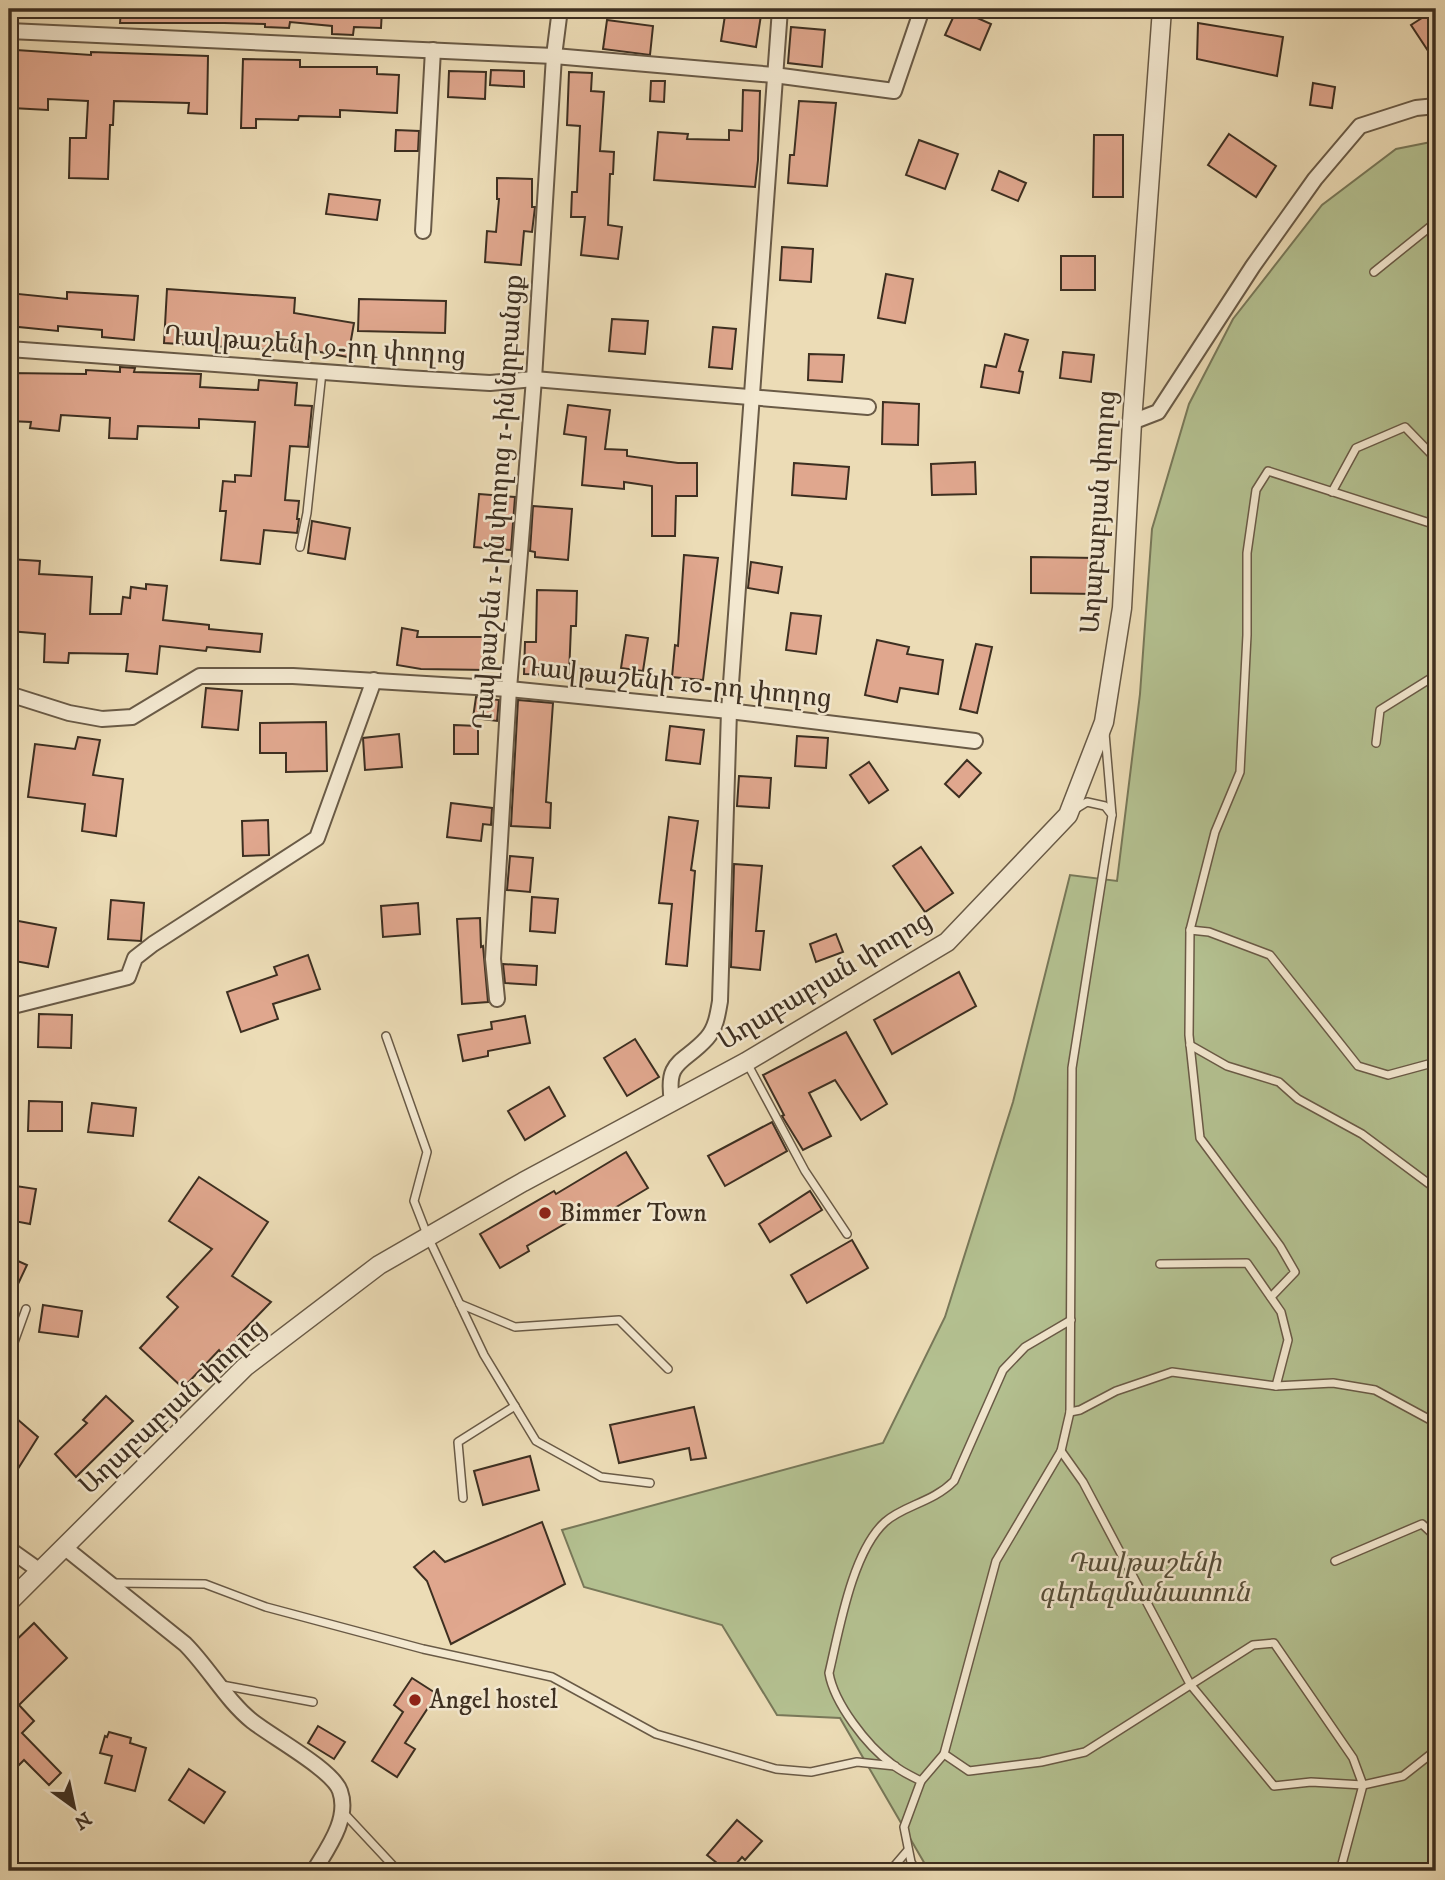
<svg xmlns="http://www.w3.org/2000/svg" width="1445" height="1880" viewBox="0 0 1445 1880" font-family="'IM FELL DW Pica','Noto Serif Armenian',serif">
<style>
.green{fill:#b4c191;stroke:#787859;stroke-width:2}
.building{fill:#e0a78e;stroke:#3d2f21;stroke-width:2}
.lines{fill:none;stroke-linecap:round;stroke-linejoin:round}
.service-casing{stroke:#695a46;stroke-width:10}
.minor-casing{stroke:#695a46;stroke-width:18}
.tertiary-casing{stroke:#695a46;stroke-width:21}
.service{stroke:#f3e8d0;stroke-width:7}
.minor{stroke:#f3e8d0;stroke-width:14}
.tertiary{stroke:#f3e8d0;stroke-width:18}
.poi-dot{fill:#8f2418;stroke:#f3e8d0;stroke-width:2.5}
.labels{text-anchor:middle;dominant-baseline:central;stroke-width:5;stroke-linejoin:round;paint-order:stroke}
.street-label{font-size:26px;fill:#3d2f21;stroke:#f3e8d0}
.poi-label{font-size:26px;fill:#3d2f21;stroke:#f3e8d0;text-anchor:start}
.park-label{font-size:26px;font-style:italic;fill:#554c37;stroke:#f3e8d0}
</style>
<rect width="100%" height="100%" fill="#ecdcb6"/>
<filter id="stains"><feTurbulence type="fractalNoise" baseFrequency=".00286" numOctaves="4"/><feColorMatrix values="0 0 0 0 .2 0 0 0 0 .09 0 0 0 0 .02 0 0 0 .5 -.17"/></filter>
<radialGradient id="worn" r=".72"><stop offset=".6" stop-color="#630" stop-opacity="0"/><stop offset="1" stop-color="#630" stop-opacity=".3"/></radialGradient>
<path class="green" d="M1436 141V1871H929L840 1718 777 1715 722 1625 584 1587 562 1530 883 1443 945 1317 1013 1102 1070 875 1117 881 1140 694 1152 529 1189 404 1233 319 1322 205 1396 149Z"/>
<g class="building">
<path d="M121 9H382L381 28 354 27 353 35 332 34V26L290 22 289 28 265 27V24L224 23H120Z"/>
<path d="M726 9H762L756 47 721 41Z"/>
<path d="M957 9 991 24 980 50 945 35Z"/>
<path d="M1436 9V63L1411 25Z"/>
<path d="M607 20 653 26 650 55 603 49Z"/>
<path d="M1198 23 1283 37 1277 76 1197 59Z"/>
<path d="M791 27 825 30 822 67 788 63Z"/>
<path d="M16 50 91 55V52L208 56 207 114 188 113 189 103 114 101 113 125H110L108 179 69 178 70 138H86L88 101 48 99V110L12 108Z"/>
<path d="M243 59 300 60V67H377V74L399 75 397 113 340 110V117L299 116 298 120 256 119V128H241Z"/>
<path d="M491 70 524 71V87L490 85Z"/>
<path d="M449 71 486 72 485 99 448 97Z"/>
<path d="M569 72 592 73 591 91 604 92 600 151 614 152 613 174H610L608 225 622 227 618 259 581 255 585 217H571L572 192H577L580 126 567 125Z"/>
<path d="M651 81H665L664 102 650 101Z"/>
<path d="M1313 83 1335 87 1332 108 1310 105Z"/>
<path d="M743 90 760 91 758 160 755 187 654 180 658 132 688 134 687 139 729 140V130L742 131Z"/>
<path d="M799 101 836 103 827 186 788 183 790 155H794Z"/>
<path d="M396 130 419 131 418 151H395Z"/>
<path d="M1229 134 1276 166 1256 197 1208 165Z"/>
<path d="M1094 135H1123V197H1093Z"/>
<path d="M919 140 958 154 945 189 906 175Z"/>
<path d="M999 171 1026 183 1018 201 992 190Z"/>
<path d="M497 178 532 179V207H535L532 232 524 231 521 265 485 262 487 231 496 232 499 199H497Z"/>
<path d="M329 194 380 200 377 220 326 214Z"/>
<path d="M782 247 813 249 811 282 780 280Z"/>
<rect x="1061" y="256" width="34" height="34"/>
<path d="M886 274 913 279 905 323 878 318Z"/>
<path d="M167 289 295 298 294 313 354 323 348 357 292 347V351L164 343Z"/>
<path d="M67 292 138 296 134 340 102 337V330L58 326V331L9 326V293L67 299Z"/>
<path d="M359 299 446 301 445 333 358 331Z"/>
<path d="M612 319 648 321 645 354 609 351Z"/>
<path d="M713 327 736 329 732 369 709 367Z"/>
<path d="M1005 334 1028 340 1019 371 1023 372 1019 393 981 387 985 365 996 367Z"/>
<path d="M1063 352 1094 355 1091 382 1060 378Z"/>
<path d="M809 354 844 355 842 382 808 380Z"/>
<path d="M120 367 135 368 134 372 201 374 200 387 258 390 259 380 297 383 295 405 312 406 308 447 290 446 285 500 299 501 297 519H299L297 533 264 530 260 564 221 560 226 511H220L223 481 235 482V475L251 476 255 422 199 419V428L138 426 137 439 109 438 110 418 61 415 59 431 30 428 31 422 9 421V373L86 374V370L120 372Z"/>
<path d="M883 402 919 404 918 445 882 444Z"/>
<path d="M568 405 610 410 605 449 627 450V456L678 463H697V496H676L675 536H652V486L624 482V489L582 485 586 437 564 434Z"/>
<path d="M975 462 976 494 932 495 931 464Z"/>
<path d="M794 463 849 467 846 499 792 495Z"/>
<path d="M479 494 515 497 511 550 474 547Z"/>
<path d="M533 506 572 509 568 560 535 557V552L530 551Z"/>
<path d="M312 521 350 528 345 559 308 553Z"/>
<path d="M684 555 718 558 703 680 672 677 675 645 678 646Z"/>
<path d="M1031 557 1096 558V594L1031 593Z"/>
<path d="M9 559 40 561 39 574 92 577 90 614H121L123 597 130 598 131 587 146 589V584L167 586 163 620 209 625V629L262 634 260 652 207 647 206 651 160 646 157 674 126 671 128 654 69 653 68 663 44 662 45 634 9 631Z"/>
<path d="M751 562 782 567 778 593 748 588Z"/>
<path d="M537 590 577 591 576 626H571L569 675 524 674 525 642H536Z"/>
<path d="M791 613 821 616 816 654 786 650Z"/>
<path d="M402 628 418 631 417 637H489L488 670 421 669 397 665Z"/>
<path d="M626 635 648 638 643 671 621 668Z"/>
<path d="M877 640 909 647 907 654 943 660 938 694 900 688 897 702 865 695Z"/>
<path d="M976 644 992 647 977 713 960 709Z"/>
<path d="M206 688 242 691 238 730 202 727Z"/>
<path d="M476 697 499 700 497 721 473 718Z"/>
<path d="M518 700 553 703 546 802 551 803 550 828 511 826Z"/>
<path d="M326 722 327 771 286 772V753H260V723Z"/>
<path d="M454 725 478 726V754H454Z"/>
<path d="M670 726 704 730 700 764 666 760Z"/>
<path d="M399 734 402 767 365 770 363 738Z"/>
<path d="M797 736 828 738 826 768 795 766Z"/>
<path d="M78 737 100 740 93 775 123 779 116 836 82 831 85 804 28 797 35 744 75 749Z"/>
<path d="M967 760 981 773 959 797 945 784Z"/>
<path d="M869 762 888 790 869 803 850 775Z"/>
<path d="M739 776 771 778 769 808 737 806Z"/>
<path d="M451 803 492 808 491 825 483 824 481 841 447 837Z"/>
<path d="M669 817 698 821 691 870 695 871 687 966 666 964 672 904 659 903Z"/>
<path d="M268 820 269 855 243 856 242 821Z"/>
<path d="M921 847 953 893 925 912 893 866Z"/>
<path d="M510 856 533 858 530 892 507 890Z"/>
<path d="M734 864 762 866 756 931H764L760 970 731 967Z"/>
<path d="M532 897 558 899 555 933 530 931Z"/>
<path d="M111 900 144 903 141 941 108 939Z"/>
<path d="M418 903 420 934 383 937 381 906Z"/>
<path d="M480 918 481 947 483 946 488 1002 462 1004 457 919Z"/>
<path d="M13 920 56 928 48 967 9 960V941Z"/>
<path d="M836 934 843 952 816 962 810 944Z"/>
<path d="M308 955 320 989 273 1004 278 1019 241 1032 227 992 277 975 274 967Z"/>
<path d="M503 964 537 966 536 985 505 983Z"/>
<path d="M959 972 976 1006 892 1054 874 1020Z"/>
<path d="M39 1014 72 1015 71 1048 38 1047Z"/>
<path d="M525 1016 530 1043 488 1051V1056L463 1061 458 1035 492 1029 491 1022Z"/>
<path d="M846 1032 887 1104 861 1120 835 1080 809 1093 831 1136 803 1150 782 1116 784 1115 763 1075Z"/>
<path d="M635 1039 659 1077 627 1096 604 1058Z"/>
<path d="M549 1087 565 1116 525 1140 508 1111Z"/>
<path d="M29 1101 62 1102V1131H28Z"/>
<path d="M92 1103 136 1108 133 1136 88 1132Z"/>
<path d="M772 1122 787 1151 725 1186 708 1156Z"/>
<path d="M626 1152 648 1188 598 1218 592 1208 527 1246 529 1251 500 1268 480 1234 554 1191 556 1194Z"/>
<path d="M199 1177 268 1222 232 1276 271 1302 238 1336 240 1338 222 1354 219 1350 183 1388 140 1348 178 1307 167 1297 212 1249 169 1221Z"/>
<path d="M9 1185 36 1189 30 1224 9 1220Z"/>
<path d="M810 1191 822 1210 770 1242 759 1224Z"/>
<path d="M852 1240 868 1268 807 1303 791 1275Z"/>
<path d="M9 1257 27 1265 9 1303Z"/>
<path d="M43 1305 82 1311 78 1337 39 1332Z"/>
<path d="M106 1396 133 1421 76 1477 55 1454 87 1423 83 1420Z"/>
<path d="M694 1407 706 1458 691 1460 689 1448 619 1463 610 1425Z"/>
<path d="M9 1412 38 1437 9 1483Z"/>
<path d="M530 1456 539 1490 483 1505 474 1471Z"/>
<path d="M542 1522 565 1584 451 1644 427 1581 414 1567 434 1551 445 1562Z"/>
<path d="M34 1623 67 1658 19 1705 34 1721 22 1733 61 1773 49 1785 24 1760 9 1775V1647Z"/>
<path d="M412 1678 437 1694 405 1743 415 1749 397 1777 372 1761 403 1712 394 1705Z"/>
<path d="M318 1726 345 1742 334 1759 308 1743Z"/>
<path d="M109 1732 131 1738 130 1743 146 1748 135 1791 105 1783 112 1756 100 1753 105 1736 107 1737Z"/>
<path d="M189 1769 225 1792 204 1823 169 1800Z"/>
<path d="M737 1820 762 1841 745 1860 742 1857 730 1871H727L707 1855Z"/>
</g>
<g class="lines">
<defs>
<g id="service">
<path d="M1374 272 1436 222"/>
<path d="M1332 492 1356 448 1405 427 1436 459"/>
<path d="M300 547 307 513 322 372"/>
<path d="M1436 625 1433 624 1436 644"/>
<path d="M1105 733 1112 815"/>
<path d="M1376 743 1380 710 1436 675"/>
<path d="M1190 930 1209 932 1270 955 1358 1066 1388 1075 1436 1062"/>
<path d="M386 1036 427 1152 414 1201 428 1237 484 1355 536 1441 601 1477 650 1483"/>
<path d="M1190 1045 1227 1066 1279 1082 1298 1099 1362 1134 1436 1189"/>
<path d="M747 1063 805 1171 847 1234"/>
<path d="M1160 1264 1247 1263 1281 1312 1288 1340 1276 1386"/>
<path d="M1271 1297 1295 1272 1280 1246 1200 1138 1189 1035 1190 930 1215 832 1240 772 1247 635V553L1256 490 1268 471 1436 525"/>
<path d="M460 1304 515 1327 619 1320 668 1369"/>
<path d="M9 1356 26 1309"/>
<path d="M1070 1412 1080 1410 1116 1391 1172 1372 1276 1386 1333 1383 1375 1390 1436 1423"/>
<path d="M1061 1451 1083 1482 1190 1684 1274 1786 1311 1782 1363 1785 1403 1776 1436 1750"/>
<path d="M463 1498 458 1442 515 1406"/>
<path d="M1335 1561 1422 1524 1436 1537"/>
<path d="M113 1583 205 1584 266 1607 423 1649 552 1677 656 1734 776 1769 811 1772 857 1762 895 1766"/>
<path d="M222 1685 313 1702"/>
<path d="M944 1754 969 1771 1041 1762 1085 1752 1253 1645 1274 1643 1353 1758 1363 1785 1342 1864 1345 1871"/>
<path d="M921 1781C911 1776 900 1771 892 1764 867 1746 834 1703 829 1673 839 1631 852 1552 885 1522 904 1505 932 1503 954 1481L1003 1370 1025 1347 1071 1320"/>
<path d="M342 1811 398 1871"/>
<path d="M890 1871 908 1850"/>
<path d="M916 1871 911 1862 904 1827 921 1781 944 1754 996 1561 1061 1451 1070 1412 1072 1068 1112 815 1105 806 1087 802 1074 810"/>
</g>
<g id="minor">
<path d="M9 31 554 56 774 75 894 91 922 9"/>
<path d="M423 231 433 50"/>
<path d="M9 349 406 378 490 383 534 379 868 407"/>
<path d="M1132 422 1158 412 1253 266 1315 179 1360 126 1416 108 1436 106"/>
<path d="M9 694 69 713 102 719 132 717 200 676H293L509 689 729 711 975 741"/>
<path d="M497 999 493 959 509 689 534 379 554 56 560 9"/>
<path d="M9 1007 128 977 135 958 153 944 317 838 374 680"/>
<path d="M672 1101C665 1059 684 1064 707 1038 716 1028 718 1013 720 1001L729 711 780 9"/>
<path d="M64 1547 185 1644C209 1668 226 1700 252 1721 272 1737 333 1770 340 1791 350 1819 327 1849 314 1871"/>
<path d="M9 1549 40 1571"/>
</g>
<path id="tertiary" d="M9 1602 245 1367 379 1265 523 1182 746 1062 947 942 1068 815 1104 722 1122 608 1132 422 1162 9"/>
</defs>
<use href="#service" class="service-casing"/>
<use href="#minor" class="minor-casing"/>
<use href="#tertiary" class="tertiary-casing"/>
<use href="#service" class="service"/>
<use href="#minor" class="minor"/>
<use href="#tertiary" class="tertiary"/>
</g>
<g class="poi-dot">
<circle cx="545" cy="1213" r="7"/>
<circle cx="415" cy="1700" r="7"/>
</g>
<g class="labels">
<g class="street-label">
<text transform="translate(315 346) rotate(4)">Դավթաշենի 9-րդ փողոց</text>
<text transform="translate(499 502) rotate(-86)">Դավթաշեն 1-ին փողոց 1-ին նրբանցք</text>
<text transform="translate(1099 512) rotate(-86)">Աղաբաբյան փողոց</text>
<text transform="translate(676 683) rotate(6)">Դավթաշենի 10-րդ փողոց</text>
<text transform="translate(825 981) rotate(-31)">Աղաբաբյան փողոց</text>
<text transform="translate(173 1407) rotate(-43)">Աղաբաբյան փողոց</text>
</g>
<g class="poi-label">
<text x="559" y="1213">Bimmer Town</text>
<text x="429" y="1700">Angel hostel</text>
</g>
<g class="park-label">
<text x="1144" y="1563">Դավթաշենի<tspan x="1144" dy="30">գերեզմանատուն</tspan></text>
</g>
</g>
<rect width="1445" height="1880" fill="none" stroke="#ecdcb6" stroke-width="35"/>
<rect x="10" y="10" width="1424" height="1859" fill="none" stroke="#3d2f21" stroke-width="3.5"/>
<rect x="18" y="18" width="1410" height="1845" fill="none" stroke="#3d2f21" stroke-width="2"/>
<g transform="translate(74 1807) rotate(147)" stroke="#f3e8d0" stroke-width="5" paint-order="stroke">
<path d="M0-5L12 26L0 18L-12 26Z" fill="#3d2f21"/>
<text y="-10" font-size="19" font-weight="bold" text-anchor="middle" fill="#3d2f21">N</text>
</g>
<rect width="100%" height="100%" filter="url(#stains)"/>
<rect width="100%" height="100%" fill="url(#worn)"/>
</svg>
